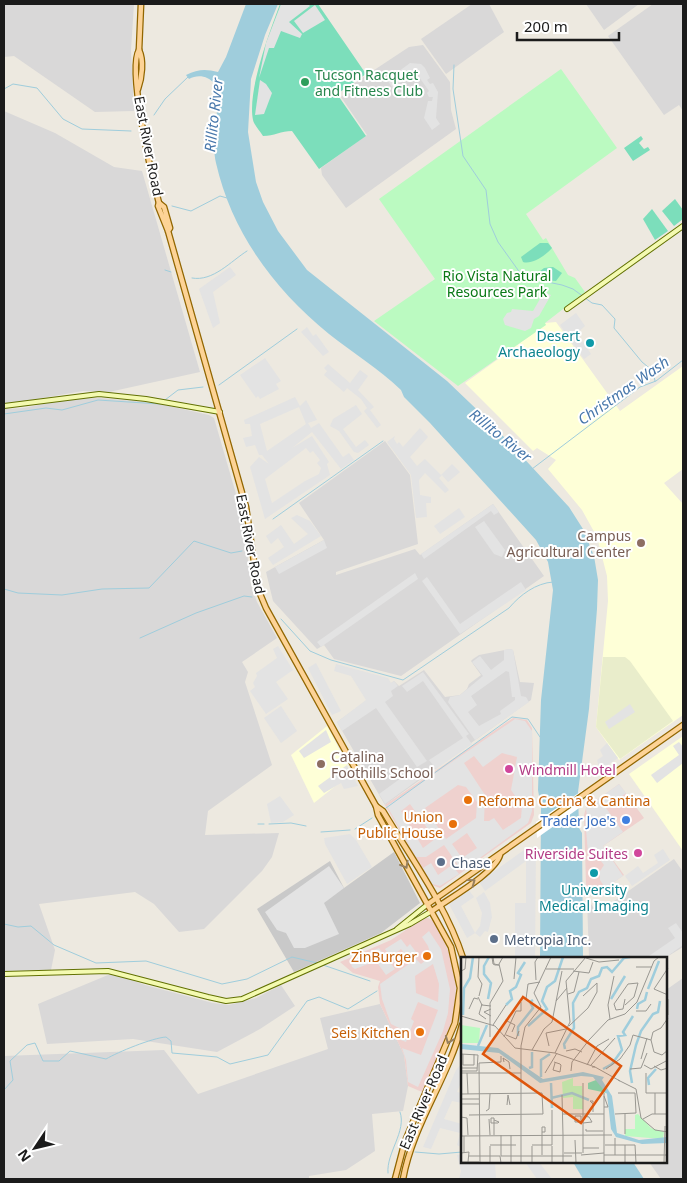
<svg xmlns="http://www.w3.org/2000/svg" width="687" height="1183" viewBox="0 0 687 1183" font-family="'Noto Sans',sans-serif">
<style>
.residential{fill:#d9d8d8}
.commercial{fill:#efd1ce}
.education{fill:#feffd7}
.religious{fill:#c9c9c9}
.farmland{fill:#e9edcb}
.park{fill:#bbfac1}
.pitch{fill:#7cdebb}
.parking{fill:#e3e3e3;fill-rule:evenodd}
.water{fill:#9fcddc}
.pier{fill:#fff}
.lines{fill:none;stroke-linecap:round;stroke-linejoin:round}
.stream{stroke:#9fcddc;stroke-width:1}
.secondary-casing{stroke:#627103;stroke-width:6}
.primary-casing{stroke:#926600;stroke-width:7}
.secondary{stroke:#f4fab1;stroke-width:4}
.primary{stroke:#fdd396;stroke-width:4.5}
.oneway{stroke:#97805f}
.leisure-dot{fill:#2e9e5b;stroke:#fff;stroke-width:2}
.culture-dot{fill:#0f9aa8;stroke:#fff;stroke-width:2}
.education-dot{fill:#8d6e63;stroke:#fff;stroke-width:2}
.hotel-dot{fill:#d1479c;stroke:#fff;stroke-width:2}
.food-dot{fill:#e8710a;stroke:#fff;stroke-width:2}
.shop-dot{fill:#3f7fe0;stroke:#fff;stroke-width:2}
.service-dot{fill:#5c6f8a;stroke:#fff;stroke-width:2}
.labels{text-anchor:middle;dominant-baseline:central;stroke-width:4;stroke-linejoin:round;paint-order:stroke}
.leisure-label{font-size:14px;fill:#27864d;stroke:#fff;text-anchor:start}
.street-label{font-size:14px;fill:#1b1b1b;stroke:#fff}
.park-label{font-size:14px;fill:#0a7916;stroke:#fff}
.culture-label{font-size:14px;fill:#0d838f;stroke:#fff;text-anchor:end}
.education-label{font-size:14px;fill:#785e54;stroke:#fff;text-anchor:end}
.hotel-label{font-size:14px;fill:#b23c85;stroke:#fff;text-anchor:start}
.food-label{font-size:14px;fill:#c56008;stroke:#fff;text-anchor:end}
.shop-label{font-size:14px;fill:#366cbe;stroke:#fff;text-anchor:end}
.service-label{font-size:14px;fill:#4e5e75;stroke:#fff;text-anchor:start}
.water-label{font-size:15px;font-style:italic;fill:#4777ab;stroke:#fff}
.inset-river{fill:none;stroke:#9fcddc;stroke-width:2.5}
.inset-road{fill:none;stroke:#999791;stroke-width:1}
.view{fill:#de560d;fill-opacity:0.15;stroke:#de560d;stroke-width:2.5}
.inset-edge{fill:none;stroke:#1b1b1b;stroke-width:2.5}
</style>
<rect width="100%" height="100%" fill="#ede9e0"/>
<g class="residential">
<path d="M4 4H134L131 50 134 111 95 112 14 56 4 57Z"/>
<path d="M472 4H489L504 32 446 74 421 39Z"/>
<path d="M586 4H639L604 30Z"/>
<path d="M653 4H683V111L679 105 664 115 608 36Z"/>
<path d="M423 45 450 82 451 110 456 129 346 208 322 175 321 168 367 135 341 97 350 91V86L409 47Z"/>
<path d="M4 111 55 133 114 167 142 171 200 372 109 392 83 391 19 402 4 403Z"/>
<path d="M100 398 156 403 209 415 214 418 243 518 251 585 257 602 277 638 242 662 248 672 245 682 272 765 208 811 205 835 279 833 272 857 262 871 204 929 179 932 154 904 135 892 39 904 55 950 51 970 4 971V409L24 408 67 399Z"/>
<path d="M385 441 410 475 418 544 336 572V575L415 549 420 555 493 504 544 576 401 676 334 659 324 645 317 649 273 601 266 572 324 540 299 503Z"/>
<path d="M510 649 513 650 520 682 534 683 531 700 385 805 337 722 394 681 399 686 424 670 445 697 460 695 467 689 469 684 481 675 471 661 473 659 479 655Z"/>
<path d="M674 859 683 872V947L665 958H589L587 898 597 913Z"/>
<path d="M108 975H118L145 985 213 1003 229 1005 256 998 281 985 295 1006 260 1029 217 1052 133 1039 47 1044 38 1004Z"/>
<path d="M683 978V1179H661L649 1162H666V990Z"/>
<path d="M380 1004 404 1055 408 1086 403 1111 372 1114 375 1151 346 1170 309 1176V1179H4V1056L164 1050 198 1094 328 1049 320 1018Z"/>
</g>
<g class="commercial">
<path d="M513 718 527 720 532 728 534 815 531 823 440 888 432 885 385 805Z"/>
<path d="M619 784 644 818 603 846 624 875 594 896 586 885 584 815 586 808Z"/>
<path d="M424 918H428L434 921 443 938 451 958 456 987 454 1012 450 1030 422 1092 408 1086 404 1055 380 1004 378 987 380 981 353 973 340 962 391 940Z"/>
</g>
<g class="education">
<path d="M556 322 620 411 683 366V469L664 483 683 504V715L619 760 596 727 608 601 607 576 597 537 582 510 548 469 556 460 537 448 533 451 465 383 545 325V323Z"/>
<path d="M327 726 352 773 314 803 291 755Z"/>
<path d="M683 736V851L629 774Z"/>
</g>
<path class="religious" d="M394 852 420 903 381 933 294 972 257 909 330 861 344 888Z"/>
<path class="farmland" d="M603 657H625L630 661 673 721 620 759 596 727Z"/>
<path class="park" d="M561 69 617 148 526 214 543 240 546 238 568 275 575 278 585 292 545 323 546 325 458 386 374 321 435 279 379 199Z"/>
<g class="pitch">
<path d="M280 4H318L366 74 337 94 366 136 319 169 292 131C281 131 274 136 263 136 260 131 254 125 253 120 247 91 270 31 280 4Z"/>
<path d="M641 136 643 139 639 143 644 149 648 147 650 150 633 161 624 148Z"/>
<path d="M675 199 683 210V219L674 226 662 211Z"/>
<path d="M652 209 668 231 655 240 643 219Z"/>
<path d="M540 243H548L552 248C546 255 532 265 523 262L521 257Z"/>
<path d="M553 267 562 273 556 281 540 280 539 272 544 268Z"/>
</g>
<g class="parking">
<path d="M281 4H308L310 6 289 22 302 34 300 38 281 31 274 48H269L259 78 266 43Z"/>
<path d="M315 5 325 20 303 33 294 21Z"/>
<path d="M410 63 421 64 425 68 430 78 427 80 430 84 433 83 438 92 436 118 440 124 432 130 424 118 428 101H432L433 97H429L427 93 429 91 419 77H408L393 88 387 80Z"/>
<path d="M260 80 266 84 272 93 264 114 255 115Z"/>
<path d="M230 267 236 275 213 292 220 323 213 328 199 289Z"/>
<path d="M544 292 551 295 539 316 534 319 531 328 525 331 505 325 503 319 507 313 511 312 512 309 533 311Z"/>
<path d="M576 313 585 326 577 333 591 354 584 359 560 325Z"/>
<path d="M307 327 313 336 316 334 329 352 323 356 301 332Z"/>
<path d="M265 358 281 381 276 384 279 389 260 399 258 396 256 398 240 375Z"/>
<path d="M328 364 350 383 360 370 368 376 358 390 374 407 370 410 381 425 377 428 364 411 367 408 361 399 347 388 344 392 324 375 327 371 324 368Z"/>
<path d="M295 397 300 406 306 400 317 420 308 423 311 428 319 423 343 457 349 453 354 460 341 469 312 432 292 448 312 436 329 462 327 464 330 475 265 519 250 467 259 457 269 464 262 455H259L255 445 246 447 243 438 252 436 250 424H245L244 420ZM299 407 306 424 267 451 260 424ZM306 448 310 453 313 451 320 460 317 463 321 468 319 474 305 481 272 503 265 479Z"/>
<path d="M356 405 362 414 343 429 356 447 365 440 369 445 358 453 354 452 339 431 330 426 333 419Z"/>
<path d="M420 428 428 437 410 457 417 466 425 459 441 475 452 464 460 472 448 482 442 475 439 478 449 490 445 493 425 473 419 480 420 495 431 497V503H426L427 517 416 518 411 475 387 442 395 436 394 439 397 444 399 442 403 447Z"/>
<path d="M493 504 499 512 494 515 491 511 424 559 421 554Z"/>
<path d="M459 508 465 517 440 534 434 526Z"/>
<path d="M297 515 310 521 321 536 273 565 268 558 284 547 278 538 271 544 266 536 281 525 294 544 308 534 291 518Z"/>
<path d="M484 521 505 550 502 557 494 554 475 527Z"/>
<path d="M324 540 327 548 279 574 275 567Z"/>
<path d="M415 573 418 579 321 647 317 642Z"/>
<path d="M427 577 460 624 521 582 526 590 460 634 422 581Z"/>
<path d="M278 646 293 670 276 682 288 699 266 714 250 691 255 687 253 683 257 676 256 673 277 658 273 649Z"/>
<path d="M510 649 513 650 521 696 526 697 529 702 475 740 448 702 450 697 460 695 483 676 472 662 480 656 491 670 504 660V650ZM506 671 509 672 512 697H515V700L500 711 501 714 479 726 468 712 477 705 471 696Z"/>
<path d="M316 663 341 711 332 715 308 668Z"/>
<path d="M336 664 388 678 391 683 394 681 398 686 391 691 393 696 385 702 427 761 417 767 376 708 342 731 337 722 366 700 351 676 334 671Z"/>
<path d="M423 672 469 734 466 736 472 744 436 769 429 760 463 738 423 681 407 692 402 686Z"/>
<path d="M630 704 635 712 609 729 605 722Z"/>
<path d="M281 706 297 731 281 743 264 718Z"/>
<path d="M515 719 525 721 532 731V811L528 823 462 871 444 845 426 857H416L387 806ZM502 753 517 757 511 790 522 806 521 818 503 830 494 818 489 821H484L485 795 464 763 474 756 483 767ZM458 785 466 787 477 802 476 818 446 839 425 808ZM410 804 435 839 423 848 401 811ZM467 833 477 848 462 858 452 844Z"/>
<path d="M326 730 331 742 304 758 299 751Z"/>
<path d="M679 742 683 747V763L657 783 651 775 679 755 673 746Z"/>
<path d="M607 743 618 758 600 770 597 760 603 756 600 750Z"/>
<path d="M347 765 358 786 344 789 341 783 324 793 318 786Z"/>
<path d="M419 772 422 777 385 804 379 794 408 773 411 777Z"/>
<path d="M619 784 626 793 606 808 623 832 603 846 623 876 605 888 600 880V871L604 865 597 856 592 857 588 853 585 817 587 816 586 808Z"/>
<path d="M280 796 294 815 283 822 271 823 267 804Z"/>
<path d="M350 834 356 840 372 867 347 884 325 844 324 838Z"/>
<path d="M663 849 670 860 632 886 625 876 638 866 643 873 658 863 654 855Z"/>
<path d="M524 850H536L535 958H506L515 957V903H526V861L485 891 479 882Z"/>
<path d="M431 863 438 875 452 865 459 874 440 886 432 884 423 868Z"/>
<path d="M329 866 344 888 324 903 339 934 305 948H294L286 933 277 930 265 912Z"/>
<path d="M468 889 474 897 461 906 475 933 467 938 449 904Z"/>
<path d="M484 892 490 903 492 917 488 932 485 931 480 937 475 933 480 926 482 913 476 898Z"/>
<path d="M676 923 683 933V945L665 958H646L675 938 668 928Z"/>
<path d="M429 931 441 949 450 989 448 1013 443 1031 418 1087 408 1082 406 1060 402 1048 421 1055 438 1010 418 1002 411 1019 414 1021 406 1042 398 1039 401 1029 391 1024 382 999 380 984 416 959 421 964 431 956 428 946 422 937ZM433 964 439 984 438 1002 416 993 415 976Z"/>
<path d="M401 939 407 947 410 944 416 952 404 960 402 956 405 954 401 949 390 957 385 949Z"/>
<path d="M379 948 395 969 386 975 376 961 355 969 352 967 350 960Z"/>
<path d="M462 1063V1080L457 1092 462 1093V1103L452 1101 444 1119 462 1124V1148L457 1145 460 1133 440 1128 431 1149 423 1147 456 1070Z"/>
<path d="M462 1154V1162H495L496 1179H459L461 1171 457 1155Z"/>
<path d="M525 1162H539L552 1179H537Z"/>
</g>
<g class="water">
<path d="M246 4H278L265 35 251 79 248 132 256 182 263 202 278 231 307 270 447 381 492 424 569 507 583 529 594 556 598 580 597 609 589 709 578 792 579 828 582 833 583 958H540L541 807 538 790 541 700 553 590 548 562 536 540 430 423 404 397 401 390C379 369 353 353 329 334 274 289 232 233 216 163 210 138 222 109 215 84 208 76 198 74 189 79L186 75C198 69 206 69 218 72L226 57Z"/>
<path d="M573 1162H633L644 1179H583Z"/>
</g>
<path class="pier" d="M583 790 582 806 537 838 536 822Z"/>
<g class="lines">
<g class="stream">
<path d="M454 65 453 89 463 156 486 190 490 224 498 242 523 277 562 285 573 289 592 303 602 305 615 319 614 328 642 362 653 371 655 381"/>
<path d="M4 89 13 84 37 88 63 119 82 129 131 131"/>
<path d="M154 115 165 99 188 77"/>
<path d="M172 206 191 211 220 196 227 198"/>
<path d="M165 270 171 272"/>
<path d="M192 278C213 282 231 261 247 251"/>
<path d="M219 385 297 329"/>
<path d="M165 400 178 390 203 387"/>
<path d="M4 414 46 408 62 410 98 400 160 404"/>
<path d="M532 469 640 387 656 381 683 360"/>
<path d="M273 519 383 441"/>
<path d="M4 589 18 593 62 595 102 589 149 588 194 541 231 553 242 551"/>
<path d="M281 619 310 651 331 660 403 680 509 608C520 595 536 583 553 582"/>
<path d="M140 638 196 613 244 596 252 597"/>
<path d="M386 808 512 717 528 719 540 737"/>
<path d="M258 824H264"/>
<path d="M269 824 291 823 306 826"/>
<path d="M355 829 372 818"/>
<path d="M321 832 350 830"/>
<path d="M4 924 18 927 31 926 54 945 96 963 146 961 222 984 247 979 292 957 317 963"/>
<path d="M323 965 370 981"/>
<path d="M4 1090 13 1080 10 1061 27 1045 35 1043 43 1061H59L70 1051 106 1059C118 1052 152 1038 166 1037L171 1041 172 1053 217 1057 230 1064 268 1055 307 1001 319 997 348 1009 377 991"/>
<path d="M415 1152 439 1154 462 1152"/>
<path d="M388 1173C386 1153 407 1131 400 1112"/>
</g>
<defs>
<g id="secondary">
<path d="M567 309 683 226"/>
<path d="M4 406 99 394 146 399 220 412"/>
<path d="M397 929 428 904"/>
<path d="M4 974 108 971 208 997 226 1001 242 999 410 924 432 911"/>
</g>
<g id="primary">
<path d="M139 50C127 69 152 177 159 203"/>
<path d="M138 89C142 78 144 60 139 50L141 4"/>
<path d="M168 231 170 228 164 207 159 203 158 206 168 231 246 507 258 589 266 608 376 806 378 815 451 947 460 988 455 1023 405 1141 395 1179"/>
<path d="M376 806 383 811C411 858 446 905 463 958"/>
<path d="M428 904 683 725"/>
<path d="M432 911C448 899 495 873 500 855"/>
<path d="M403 1179C413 1124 448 1079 462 1025"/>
</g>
</defs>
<use href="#secondary" class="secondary-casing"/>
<use href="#primary" class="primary-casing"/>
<use href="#secondary" class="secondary"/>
<use href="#primary" class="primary"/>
</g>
<defs><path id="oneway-chevron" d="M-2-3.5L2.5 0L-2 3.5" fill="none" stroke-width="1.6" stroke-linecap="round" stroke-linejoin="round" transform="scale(1.25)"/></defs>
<g class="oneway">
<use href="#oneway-chevron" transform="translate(405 865) rotate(61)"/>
<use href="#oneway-chevron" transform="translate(472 882) rotate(-36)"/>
<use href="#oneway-chevron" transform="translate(449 1040) rotate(112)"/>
</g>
<circle class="leisure-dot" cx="305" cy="82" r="5"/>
<g class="culture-dot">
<circle cx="590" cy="343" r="5"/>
<circle cx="594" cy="873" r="5"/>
</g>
<g class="education-dot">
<circle cx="641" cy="543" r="5"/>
<circle cx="321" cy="764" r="5"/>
</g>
<g class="hotel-dot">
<circle cx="509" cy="769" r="5"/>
<circle cx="638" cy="853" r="5"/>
</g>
<g class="food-dot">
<circle cx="468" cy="800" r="5"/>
<circle cx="453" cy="824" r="5"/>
<circle cx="427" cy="956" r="5"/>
<circle cx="420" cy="1032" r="5"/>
</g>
<circle class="shop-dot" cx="626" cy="820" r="5"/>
<g class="service-dot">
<circle cx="441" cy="862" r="5"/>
<circle cx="494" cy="939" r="5"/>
</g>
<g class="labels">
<g class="leisure-label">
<text x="315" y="74">Tucson Racquet<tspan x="315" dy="16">and Fitness Club</tspan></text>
</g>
<g class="street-label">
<text transform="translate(149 146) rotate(79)">East River Road</text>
<text transform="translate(251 544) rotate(79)">East River Road</text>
<text transform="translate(423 1102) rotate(-67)">East River Road</text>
</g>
<g class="park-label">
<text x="497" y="275">Rio Vista Natural<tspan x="497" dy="16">Resources Park</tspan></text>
</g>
<g class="culture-label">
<text x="580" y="335">Desert<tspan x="580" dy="16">Archaeology</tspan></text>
<text x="594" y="889" text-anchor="middle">University<tspan x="594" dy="16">Medical Imaging</tspan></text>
</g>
<g class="education-label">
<text x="631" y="535">Campus<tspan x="631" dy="16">Agricultural Center</tspan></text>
<text x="331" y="756" text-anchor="start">Catalina<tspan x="331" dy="16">Foothills School</tspan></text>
</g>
<g class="hotel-label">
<text x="519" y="769">Windmill Hotel</text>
<text x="628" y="853" text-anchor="end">Riverside Suites</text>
</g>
<g class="food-label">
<text x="478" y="800" text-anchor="start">Reforma Cocina &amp; Cantina</text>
<text x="443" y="816">Union<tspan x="443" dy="16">Public House</tspan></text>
<text x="417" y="956">ZinBurger</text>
<text x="410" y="1032">Seis Kitchen</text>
</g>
<g class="shop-label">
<text x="616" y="820">Trader Joe's</text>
</g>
<g class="service-label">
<text x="451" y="862">Chase</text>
<text x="504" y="939">Metropia Inc.</text>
</g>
<g class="water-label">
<text transform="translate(213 115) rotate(-84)">Rillito River</text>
<text transform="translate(623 390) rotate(-35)">Christmas Wash</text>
<text transform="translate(501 435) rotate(39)">Rillito River</text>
</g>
</g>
<g transform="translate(461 957)">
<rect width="206" height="206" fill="#ede9e0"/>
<path d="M0 68 19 71 18 86H0ZM112 121V129H121L122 152H112V140L102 141 101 125ZM177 157 190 171 203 175 202 182 164 179V172H174V158Z" fill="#bbfac1"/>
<path d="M135 123 141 128 146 136 127 132V126Z" fill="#7cdebb"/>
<path d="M0 87 37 91 82 122 122 115 143 120 141 123 151 139 156 176 178 183 206 180V186L181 187 155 180 150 172 146 137 132 120 120 119 79 126 38 96 0 92Z" fill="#9fcddc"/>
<path class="inset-river" d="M187 32 198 4M27 42 30 26 23 17V9L28 0M150 42 164 19M45 48 51 42 49 34 55 30 60 18 57 16 64 5M176 52 177 47 184 43 186 35M2 58 3 31 9 21 12 0M67 69 86 52 81 44 86 30 94 24 102 0M57 79V70L72 51 69 45 72 43M17 89 26 68M104 92 103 87 113 71 112 46 118 35 126 31 130 22 138 19 141 11 146 10 151 15 163 1 169 0M68 111 71 110V95M142 112 151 107 161 93 157 79 164 78 162 75 172 59M80 120V103L89 97M90 126 91 151M171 126 169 114 175 88 180 74 192 57 197 55 199 44M188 128 187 121 195 112M90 141 111 136 128 143"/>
<path class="inset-road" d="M31 0 32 7 34 8H38L33 7 32 0M125 1 138 5 158 3M175 10H191M207 11 193 32 207 38M85 12H113M0 14 4 12 5 0M112 14 128 16 132 5M53 22 55 0M75 23 74 5 77 0M107 37 113 35 118 15M18 39 21 27 17 20 18 0M17 40 21 48 30 49M65 42 67 27 79 25M164 42 162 52 155 53 153 47 167 27 177 26M207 42V58M95 44 106 31M29 46 42 24 38 7 42 0M21 47 18 57 25 62M164 48 173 40 177 26M8 52 13 41 17 42M175 54H185L190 47M0 59 34 69 54 91 94 96 134 110H131M30 59 23 55 30 52M149 62 147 48 153 19M44 63 54 68 51 75M32 68 45 48M108 69 127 51 136 35V26L122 39M45 78 55 82 58 74M29 80V46M43 80 55 54H60V45M190 83 193 95 201 98 207 93M88 89 85 76 105 72M71 93 83 72 91 65 101 14M105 94 114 92 121 95M94 96 109 65 105 24 125 0M0 97 17 98 16 114H0M2 97V108H13V97M180 102 186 81M43 105 42 101 48 105 49 112M93 105 99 107 100 108 99 115 92 113 94 106M126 108 136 89 148 82M130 108 154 81M183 108 190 112 207 103M193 109 200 113 207 111M134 110 159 124M0 111H16M145 112 159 102 169 88 172 78 190 83 192 75 200 71 207 61M169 112 180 111 186 96M110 114 111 105 128 83 147 63 164 57 176 45 193 4 198 0M0 116H60M6 116 7 137M84 116 96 96M185 116V136H205M157 123 175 132 180 161 194 173 207 175M122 126V196M143 136V178H151M194 136V157M0 137 81 136 82 157 8 158M101 138 102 178M143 139 147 150H143M0 142H18M0 147H18M46 148 47 138 49 148M91 153V188M25 154 28 152 29 137M132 155V144H129L132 147M102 157H122M122 157H143M154 157 175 156 174 136H157M164 157V177M0 160 6 161 7 178M28 162 29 178M182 162 191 157H207M120 165V159H114V165H120M122 166 131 165 128 160 123 159M125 172V174H142M81 175H84V170H81V198M33 178V161H30V166H37L38 165 33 163M40 178V199H81M50 178V206M0 179 143 178V206M3 179V196M154 181V198M114 183 115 206M29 188H55M71 188H91M144 188H174L175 206M164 188V206M29 189V206M71 189V206M122 191H138M0 196 8 195 7 205M103 196H121M120 198 143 196M143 198H207M8 199H39L40 206M81 199H111M0 205H18M19 206 18 106 40 105V99M60 206V89L64 70 80 50 73 36 90 0M91 206V189M102 206V178M203 206 204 169"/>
<path class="view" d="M62 40 160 109 120 166 22 97Z"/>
<rect width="206" height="206" class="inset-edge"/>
</g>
<rect width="687" height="1183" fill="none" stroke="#1b1b1b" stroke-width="10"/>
<g transform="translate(35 1148) rotate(235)" stroke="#ffffff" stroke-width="4" paint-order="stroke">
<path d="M0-4L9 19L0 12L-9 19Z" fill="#1b1b1b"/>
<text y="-8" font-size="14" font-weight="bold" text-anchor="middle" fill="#1b1b1b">N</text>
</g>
<path d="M517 32v8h102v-8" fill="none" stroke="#1b1b1b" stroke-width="2.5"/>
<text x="524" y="32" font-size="15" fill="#1b1b1b" stroke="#ffffff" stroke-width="4" paint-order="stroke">200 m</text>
</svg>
